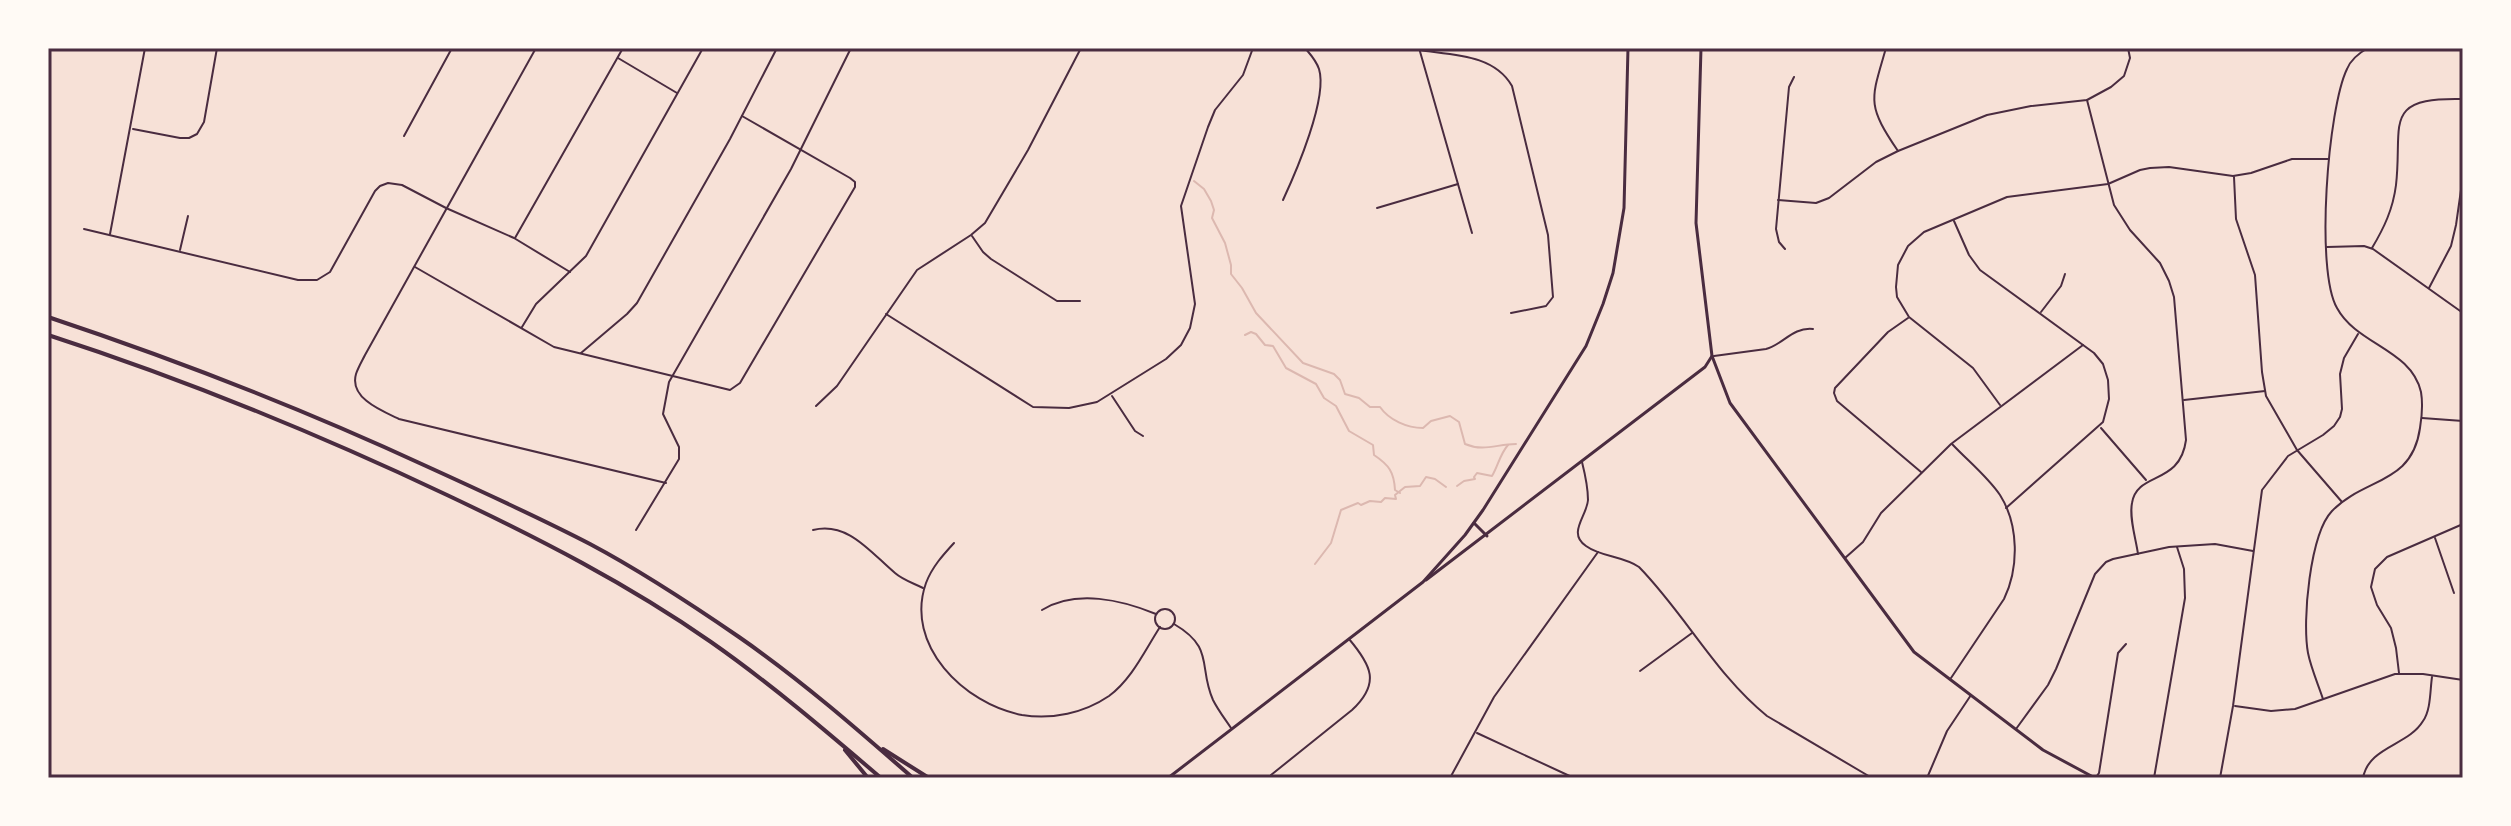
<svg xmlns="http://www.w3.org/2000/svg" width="2511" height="826" viewBox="0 0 2511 826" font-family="Lato,sans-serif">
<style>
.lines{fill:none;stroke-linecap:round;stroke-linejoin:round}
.stream{stroke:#dcb8b0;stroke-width:2}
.minor{stroke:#4a2c40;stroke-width:2}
.tertiary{stroke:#4a2c40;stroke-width:3}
.secondary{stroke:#4a2c40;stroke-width:3}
.motorway{stroke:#4a2c40;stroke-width:4}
.neatline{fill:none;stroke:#4a2c40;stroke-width:3}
</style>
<rect width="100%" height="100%" fill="#f7e1d7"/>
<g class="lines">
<g class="stream">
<path d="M1194 181 1204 189 1211 201 1214 210 1212 218 1225 243 1231 265V274L1242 288 1256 313 1303 363 1334 374 1340 380 1345 394 1359 398 1370 407H1380C1389 420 1407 428 1423 428L1431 421 1450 416 1459 422 1465 444C1484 452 1497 444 1516 444"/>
<path d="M1245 335 1251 332 1256 334 1265 345 1273 346 1286 368 1316 384 1324 398 1336 406 1349 431 1373 445 1374 455C1389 465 1394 472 1395 490L1400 493"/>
<path d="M1457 486 1464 481 1475 479 1474 477 1477 473 1492 476C1498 466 1500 454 1508 445"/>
<path d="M1315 564 1331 543 1341 510 1358 503 1361 505 1370 501 1381 502 1385 498 1396 499 1395 495 1405 487 1420 486 1426 477 1435 479 1446 487"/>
</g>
<g class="minor">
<path d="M536 48 365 355C362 361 358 368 356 374 349 398 382 411 399 419L666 483"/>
<path d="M1419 48 1472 233"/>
<path d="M1886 48C1871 100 1866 104 1898 151"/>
<path d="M1419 50C1452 55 1494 54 1512 86L1548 235 1553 297 1546 306 1511 313"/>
<path d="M618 58 677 93"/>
<path d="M2087 100 2114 205 2130 230 2160 263 2169 281 2174 297 2186 440C2180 486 2137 471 2132 503 2129 518 2136 539 2138 554"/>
<path d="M133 129 180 138H189L197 134 204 122 217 48"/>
<path d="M404 136 452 48"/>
<path d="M2234 177 2236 219 2255 275 2262 372 2266 396 2297 450 2342 502"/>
<path d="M1283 200C1296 172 1328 98 1319 69 1316 60 1310 54 1305 48"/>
<path d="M1778 200 1816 203 1829 198 1876 162 1898 151 1987 115 2031 106 2087 100 2111 87 2124 76 2130 58 2128 48"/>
<path d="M1377 208 1458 184"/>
<path d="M1954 221 1969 255 1980 270 2094 353 2103 364 2108 380 2109 399 2103 422 2006 508"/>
<path d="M84 229 298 280H317L330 272 375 191 380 186 388 183 402 185 446 208 514 238 570 272"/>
<path d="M110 234 145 48"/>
<path d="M972 236 983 252 991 259 1057 301H1080"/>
<path d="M515 238 623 48"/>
<path d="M2327 247 2364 246 2373 249 2463 313"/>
<path d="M2372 248C2384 228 2393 209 2396 185 2403 124 2381 97 2463 99"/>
<path d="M1785 249 1779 242 1776 229 1789 87 1794 77"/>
<path d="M180 250 188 216"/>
<path d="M415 267 554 347 730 390 740 383 855 187V182L850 178 742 116"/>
<path d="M2429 288 2451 246 2456 225 2463 176"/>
<path d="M2041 312 2061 286 2065 274"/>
<path d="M886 314 1033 407 1069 408 1097 402 1166 359 1181 345 1190 328 1195 304 1181 206 1208 127 1215 110 1243 75 1253 48"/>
<path d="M1908 318 1888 332 1835 388 1834 393 1837 401 1921 472"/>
<path d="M522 327 536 304 586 256 703 48"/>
<path d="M581 353 627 314 637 303 730 139 777 48"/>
<path d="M1714 356 1766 349C1784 344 1792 327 1813 329"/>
<path d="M1112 396 1135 431 1143 436"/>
<path d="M2184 400 2265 391"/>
<path d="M2000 405 1973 368 1909 317 1897 297 1896 287 1898 265 1908 246 1924 232 2007 197 2108 184 2140 170 2150 168 2169 167 2233 176 2251 173 2292 159H2328"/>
<path d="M816 406 837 386 917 270 971 235 985 223 1028 150 1081 48"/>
<path d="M2422 418 2463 421"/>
<path d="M2101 428 2146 480"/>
<path d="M1582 462C1585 474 1588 487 1588 500 1587 516 1567 533 1586 546 1601 557 1623 556 1639 567 1685 614 1716 675 1767 716L1872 778"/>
<path d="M636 530 679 459V447L663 414 669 382 791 169 851 48"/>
<path d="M813 530C848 521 871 553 895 573 903 580 913 583 923 588"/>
<path d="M2435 538 2454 593"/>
<path d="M954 543C943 555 932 567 926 583 904 645 964 704 1022 715 1052 720 1084 713 1109 696 1132 679 1145 650 1160 627"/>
<path d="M1845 558 1863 542 1881 513 1951 444 2083 345"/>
<circle cx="1165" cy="619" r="10"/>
<path d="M1042 610C1076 589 1122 600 1156 614"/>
<path d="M1174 624C1215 648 1198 666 1213 700 1218 710 1225 719 1231 728"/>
<path d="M1640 671 1692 633"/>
<path d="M2399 673 2396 648 2391 628 2377 605 2371 587 2375 569 2387 557 2463 524"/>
<path d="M1951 678 2004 599C2019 568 2019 525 2000 495 1987 476 1968 461 1952 444"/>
<path d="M2323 699C2318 684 2311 668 2308 653 2302 621 2310 534 2332 511 2365 477 2412 485 2420 428 2422 416 2423 404 2421 392 2411 349 2357 345 2337 308 2315 270 2328 108 2347 69 2351 59 2359 53 2368 48"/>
<path d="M2235 706 2271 711 2295 709 2395 674H2423L2463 680"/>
<path d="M2016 729 2048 685 2056 669 2095 574 2106 562 2113 559 2169 547 2215 544 2253 551"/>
<path d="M1477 733 1574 778"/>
<path d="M1271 775 1352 710C1381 683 1371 665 1349 639"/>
<path d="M2096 777 2099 773 2118 653 2126 644"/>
<path d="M1450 778 1494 697 1598 552"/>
<path d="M1927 778 1947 731 1971 695"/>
<path d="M2154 778 2185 598 2184 569 2177 547"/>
<path d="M2220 778 2233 706 2262 490 2288 456 2323 435 2334 426 2340 417 2342 409 2340 374 2344 358 2358 334"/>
<path d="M2363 778C2369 746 2408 746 2423 721 2431 710 2430 690 2432 677"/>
</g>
<g class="tertiary">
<path d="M1701 48 1696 223 1712 356 1730 403 1914 652 2043 750 2095 778"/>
<path d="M1426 580 1705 367 1712 356"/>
</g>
<g class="secondary">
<path d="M1474 523 1487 536"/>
<path d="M1168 778 1423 582 1465 535 1483 510 1586 346 1603 304 1613 273 1624 208 1628 48"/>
</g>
<g class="motorway">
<path d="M48 317C177 360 303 409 426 466 481 491 536 516 590 544 641 571 691 604 739 637 801 680 857 729 913 778"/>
<path d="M48 335C184 379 318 434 447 495 538 538 628 584 711 642 771 684 826 731 881 778"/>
<path d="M883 749 929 778"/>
<path d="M845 750 868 778"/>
</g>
</g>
<rect width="2511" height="826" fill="none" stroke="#fffaf5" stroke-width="100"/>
<rect x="50" y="50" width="2411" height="726" class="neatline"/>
</svg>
